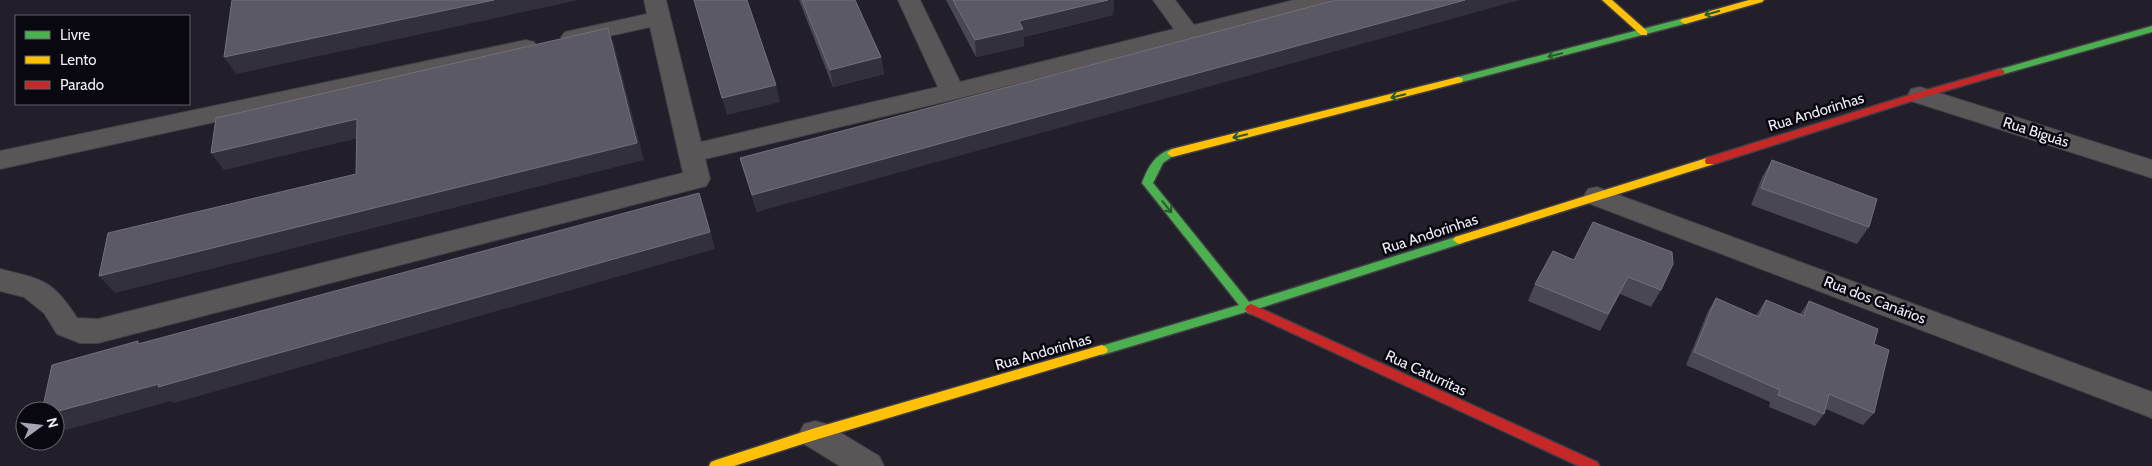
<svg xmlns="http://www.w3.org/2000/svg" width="2152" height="466" viewBox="0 0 2152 466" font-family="Cabin,sans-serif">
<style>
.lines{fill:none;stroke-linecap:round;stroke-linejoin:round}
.street-casing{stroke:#403d46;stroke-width:2}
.fast-casing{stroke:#403d46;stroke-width:3}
.slow-casing{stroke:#403d46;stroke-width:3}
.jam-casing{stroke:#403d46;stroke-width:3}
.street{fill:#5a5658;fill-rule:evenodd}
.fast{fill:#4caf50;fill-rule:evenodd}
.slow{fill:#ffc107;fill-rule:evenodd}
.jam{fill:#c62828;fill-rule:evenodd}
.wall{fill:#494751}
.shaded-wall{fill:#32303a}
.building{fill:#5b5963;stroke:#72707a}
.oneway{stroke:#2a5b30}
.labels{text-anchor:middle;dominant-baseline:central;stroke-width:5;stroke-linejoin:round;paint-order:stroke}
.street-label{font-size:15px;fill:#efecf9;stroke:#09070f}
</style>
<rect width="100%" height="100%" fill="#221f2a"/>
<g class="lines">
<defs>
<g id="street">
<path d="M644 0H666L701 142 938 87 898 0H920L960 82 1174 29 1153 0H1175L1194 25 1294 0H1332L1329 5 952 100 705 159 710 179 706 186 98 343H80L57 334 44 313 24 297 0 291V269C42 279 53 280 77 318L98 319 683 173 650 27 573 44 565 42 561 37 565 32 647 14Z"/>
<path d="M526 40 534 42 538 47 534 52 0 169V151Z"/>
<path d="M1920 87 2152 160V178L1911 101 1908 95 1911 89Z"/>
<path d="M1597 187 2152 392V418L1588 203 1584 196 1588 189Z"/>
<path d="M815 421 826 424 879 456 884 466H840L804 444 799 434 804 424Z"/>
</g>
<g id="fast">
<path d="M1685 18 1690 21 1688 23 1458 83 1453 80 1454 78Z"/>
<path d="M2152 26V32L2000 75 1995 72 1997 70Z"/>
<path d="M1172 149 1177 153 1163 163 1153 183 1249 302 1459 236 1465 240 1463 243 1257 309 1255 312 1251 314 1246 312 1102 355 1098 353 1096 350 1098 347 1239 305 1142 183C1148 167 1155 154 1172 149Z"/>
</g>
<g id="slow">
<path d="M1602 0H1612L1647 31V35H1641Z"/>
<path d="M1749 0H1764L1762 2 1685 24 1680 21 1682 19Z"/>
<path d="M1458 77 1462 78 1463 80 1462 82 1172 157 1167 153 1172 149Z"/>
<path d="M1710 157 1715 161 1714 164 1459 244 1453 240 1455 237Z"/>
<path d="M1102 345 1106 347 1108 350 1106 353 815 440 734 466H709L711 462 716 460 815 428Z"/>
</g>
<g id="jam">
<path d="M2000 69 2003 70 2005 72 2003 74 1924 97 1714 164H1706L1705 161 1706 158 1916 93Z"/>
<path d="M1251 304 1597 462 1599 466H1579L1247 312 1245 309 1247 306Z"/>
</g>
</defs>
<use href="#street" class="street-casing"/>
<use href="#fast" class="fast-casing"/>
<use href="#slow" class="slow-casing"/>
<use href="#jam" class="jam-casing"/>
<use href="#street" class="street"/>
<use href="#fast" class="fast"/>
<use href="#slow" class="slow"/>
<use href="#jam" class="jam"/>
</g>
<g class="wall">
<path d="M799 0H855L881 57 884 74 833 87Z"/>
<path d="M946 0H1114L1113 15 1024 37V46L976 57Z"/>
<path d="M1336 0 757 212 740 158Z"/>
<path d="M1772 160 1869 227 1857 244 1751 205 1762 177Z"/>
<path d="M1593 222 1661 290 1651 307 1620 294 1600 331 1528 301 1535 284 1574 260Z"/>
<path d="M1716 298 1756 315 1766 300 1800 314 1809 301 1874 344V413L1863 425 1826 409 1824 414 1815 426 1769 407 1770 402 1686 365 1708 311Z"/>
</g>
<g class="shaded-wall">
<path d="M494 0H579L236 74 224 57Z"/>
<path d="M1108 0H1114L1113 15 1024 37V46L976 57 975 40 1019 21Z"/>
<path d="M1465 0H1520L757 212 752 195Z"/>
<path d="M608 28 614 44 644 160 115 293 99 276 637 143Z"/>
<path d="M881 57 884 74 833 87 830 70Z"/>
<path d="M776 85 780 102 727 115 722 98Z"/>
<path d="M357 119 367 136 224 170 211 153Z"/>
<path d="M699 193 705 210 715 249 174 403 171 401 59 432 55 429V412L159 384Z"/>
</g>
<g class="building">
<path d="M232 0H494L224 57Z"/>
<path d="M694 0H747L776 85 722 98Z"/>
<path d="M802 0H855L881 57 830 70Z"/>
<path d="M953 0H1108L1019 21 1023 29 975 40Z"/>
<path d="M1336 0H1465L752 195 740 158Z"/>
<path d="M608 28 637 143 99 276 108 233 356 174 357 119 211 153 216 118Z"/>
<path d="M1772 160 1877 199 1869 227 1761 188Z"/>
<path d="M699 193 710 232 158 387 159 384 55 412V411H42L52 365 138 341V344Z"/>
<path d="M1593 222 1672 252 1673 264 1661 290 1628 277 1608 314 1535 284 1553 251 1574 260Z"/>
<path d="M1716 298 1759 317 1766 300 1804 316 1809 301 1878 329 1874 344 1889 350 1874 413 1829 394 1824 414 1778 395 1780 390 1694 352Z"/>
</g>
<defs><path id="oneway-shaft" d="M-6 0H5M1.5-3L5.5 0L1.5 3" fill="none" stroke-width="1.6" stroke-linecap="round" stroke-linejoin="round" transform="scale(1.25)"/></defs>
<g class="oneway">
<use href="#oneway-shaft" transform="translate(1712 13) rotate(164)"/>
<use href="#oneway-shaft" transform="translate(1555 55) rotate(166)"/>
<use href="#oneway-shaft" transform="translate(1398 96) rotate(166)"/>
<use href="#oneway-shaft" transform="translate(1240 136) rotate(166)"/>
<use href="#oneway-shaft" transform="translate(1167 207) rotate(51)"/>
</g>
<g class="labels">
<g class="street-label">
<text transform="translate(1816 112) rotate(-17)">Rua Andorinhas</text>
<text transform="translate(2036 132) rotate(18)">Rua Biguás</text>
<text transform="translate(1430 234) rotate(-18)">Rua Andorinhas</text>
<text transform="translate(1875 300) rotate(21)">Rua dos Canários</text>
<text transform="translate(1043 352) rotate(-16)">Rua Andorinhas</text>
<text transform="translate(1426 373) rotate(25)">Rua Caturritas</text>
</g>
</g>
<rect x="15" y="15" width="175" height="90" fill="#09070f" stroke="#65636d"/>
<rect x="25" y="31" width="25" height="8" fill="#4caf50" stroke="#65636d"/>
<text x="60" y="40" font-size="15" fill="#efecf9">Livre</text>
<rect x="25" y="56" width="25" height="8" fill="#ffc107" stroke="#65636d"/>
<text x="60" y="65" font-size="15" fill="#efecf9">Lento</text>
<rect x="25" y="81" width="25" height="8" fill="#c62828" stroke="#65636d"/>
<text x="60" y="90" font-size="15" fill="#efecf9">Parado</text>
<g transform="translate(40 426) rotate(75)"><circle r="24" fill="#09070f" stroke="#65636d"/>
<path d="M0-4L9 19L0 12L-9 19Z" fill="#a7a4b1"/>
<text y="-8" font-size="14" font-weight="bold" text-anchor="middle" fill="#efecf9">N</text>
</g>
</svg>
